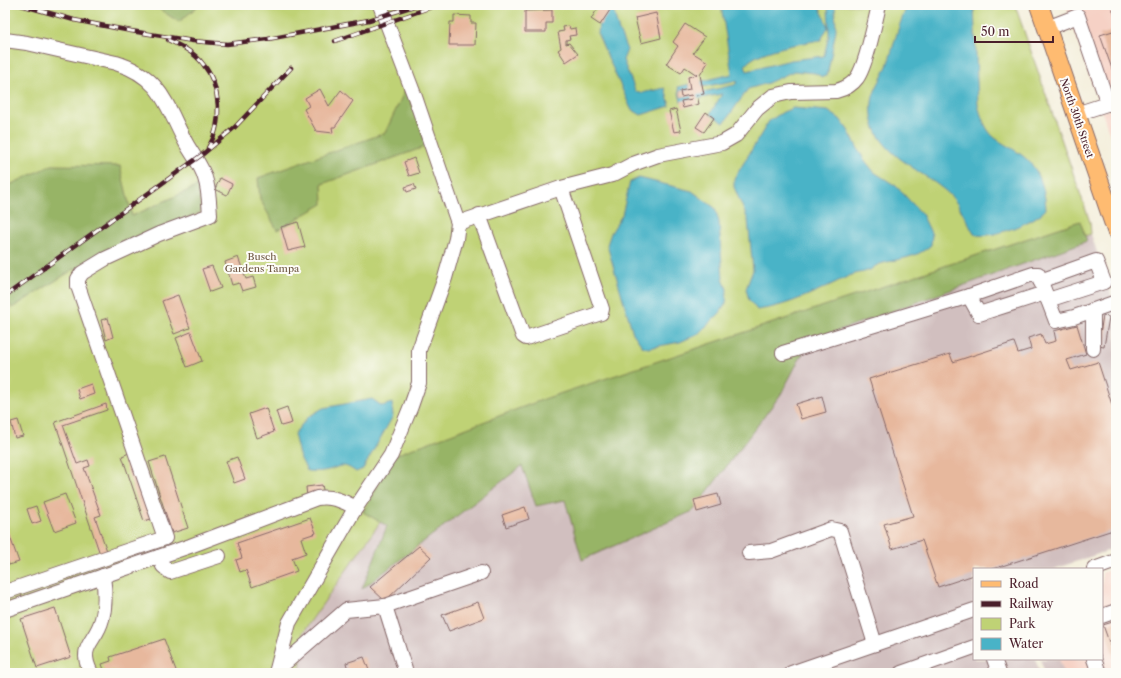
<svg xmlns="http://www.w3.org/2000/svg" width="1121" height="678" viewBox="0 0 1121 678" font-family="'Libre Caslon Text',serif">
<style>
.built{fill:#f6d1c5}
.industrial{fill:#d1bfbf}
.green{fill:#bfd275;stroke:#847850}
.forest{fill:#97b466;stroke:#706a48}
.water{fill:#49b3c7;stroke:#4a6979;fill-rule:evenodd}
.building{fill:#e7b89d}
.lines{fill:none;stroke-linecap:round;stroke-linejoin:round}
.minor-casing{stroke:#856768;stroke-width:16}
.major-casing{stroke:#856768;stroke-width:20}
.minor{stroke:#fff;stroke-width:14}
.major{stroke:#febb71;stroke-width:18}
.rail-casing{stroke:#4a1f2b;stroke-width:4.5}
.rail{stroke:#fdfcf7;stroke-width:3;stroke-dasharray:9;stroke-linecap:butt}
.labels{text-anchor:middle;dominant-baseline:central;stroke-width:4;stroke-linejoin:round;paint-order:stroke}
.street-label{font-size:10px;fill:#4a1f2b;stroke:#fdfcf7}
.park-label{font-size:10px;fill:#6d5541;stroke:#fdfcf7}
</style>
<rect width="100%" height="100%" fill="#fdfcf7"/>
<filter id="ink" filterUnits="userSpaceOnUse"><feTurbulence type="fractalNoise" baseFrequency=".025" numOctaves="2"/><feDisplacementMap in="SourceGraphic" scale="8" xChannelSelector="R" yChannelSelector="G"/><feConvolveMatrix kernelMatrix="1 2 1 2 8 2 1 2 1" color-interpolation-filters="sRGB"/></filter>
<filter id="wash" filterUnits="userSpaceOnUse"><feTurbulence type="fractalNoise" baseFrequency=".012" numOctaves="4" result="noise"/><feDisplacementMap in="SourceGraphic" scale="16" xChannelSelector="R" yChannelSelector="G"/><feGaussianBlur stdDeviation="0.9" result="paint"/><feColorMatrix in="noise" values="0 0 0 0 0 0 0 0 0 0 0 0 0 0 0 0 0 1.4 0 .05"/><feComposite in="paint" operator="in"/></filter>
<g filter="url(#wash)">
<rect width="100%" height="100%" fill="#f3edd8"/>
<g class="built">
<path d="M1066 5H1116V94L1098 101Z"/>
<path d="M1116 107V153L1102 112Z"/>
<path d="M1116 568V673H1064L1059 659H1102V573Z"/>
</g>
<g class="industrial">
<path d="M1091 234 1116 309V548L1054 569H974V659H1035L1040 673H300L303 632 421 464 830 322Z"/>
<path d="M1040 659H1059L1064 673H1045Z"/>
</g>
<path class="green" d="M5 5H1015L1090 222 1091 234 830 322 421 464 303 632 300 673H5Z"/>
<g class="forest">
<path d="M157 5H199L179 22 159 9Z"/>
<path d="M406 88 427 146 322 184 323 204 277 230 260 199 258 178 385 133Z"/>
<path d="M52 165 120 166 132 216 198 186 201 212 134 240 71 271 12 308 5 296V187Z"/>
<path d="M1080 221 1087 241 809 341 781 394 693 511 582 560 565 500 536 506 522 466 362 589 387 526 363 512 395 455 547 398Z"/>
</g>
<g class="water">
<path d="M598 5H612L618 28 627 50 623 60 636 92 641 93 665 88 670 106 641 115 631 109 598 35 600 7Z"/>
<path d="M721 5H819L828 27 821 40C803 43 754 50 745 66L747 71 791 60 824 56 829 35 828 5H835L836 30 827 76 822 77 815 73 794 71 768 83 748 89 724 123 710 114 722 94 681 102 678 87 732 74ZM734 81 738 82 734 85 681 97 680 91Z"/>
<path d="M908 5H974L978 105C981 116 985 130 995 138 1007 147 1022 152 1032 165 1042 177 1045 194 1046 209 1037 221 988 241 974 234 967 222 960 205 950 195 922 168 866 152 872 102 873 90 883 77 887 66 894 46 898 24 908 5Z"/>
<path d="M793 108 828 111 840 119 848 130 863 158 874 172 896 186 922 214 932 235 931 245C916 259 899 258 880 264 876 265 873 268 870 270 863 273 855 273 849 276 819 290 790 306 757 310L749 300 746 289 753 270 748 220 734 187V179L769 121 783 112Z"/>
<path d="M639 178 692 191 715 208 719 222 723 279 727 289 726 303 720 313 698 334 680 342 648 348 642 346 633 333 607 245 611 233 622 215 630 182Z"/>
<path d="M372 399 382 406 392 403 393 416 363 469 356 472C340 460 339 469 323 471 318 472 312 471 307 471L299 455 294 434 308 417 323 408Z"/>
</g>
<g id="blocks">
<g class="building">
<path d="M600 5 610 10 600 25 591 19Z"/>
<path d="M1111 5H1116V18Z"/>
<path d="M552 10V23H546V32H525V11Z"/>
<path d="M656 13 661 38 641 43 635 18Z"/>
<path d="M454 15 471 16V23H476L475 45H449L450 22H454Z"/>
<path d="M685 24 705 37 693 53 708 62 700 75 704 94 697 95 699 104 683 108 681 101 692 99 691 95 681 97 680 91 690 89 688 77 697 75 685 67 681 73 666 64 678 46 673 42Z"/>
<path d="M569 26 570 29 575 28 576 35 569 36 570 39 566 40V44L569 43 578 54 566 62 558 50 561 48 558 32 564 31 563 27Z"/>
<path d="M1116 30V80L1100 35Z"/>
<path d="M320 89 329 106 341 90 353 101 335 127H332L333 133 316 131 304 109 309 106 305 98Z"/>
<path d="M676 109 681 131 674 132 669 111Z"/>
<path d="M706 112 714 118 704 132 696 127Z"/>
<path d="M414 158 419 173 409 176 404 162Z"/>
<path d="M220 178 232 184 227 195 215 189Z"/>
<path d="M414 184 416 189 407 192 405 187Z"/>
<path d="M298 222 305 247 288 251 281 227Z"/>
<path d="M238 257 246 279 253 277 256 287 242 291 239 283 232 285 225 262Z"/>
<path d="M212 266 221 288 210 292 202 269Z"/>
<path d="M178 295 190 328 174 334 162 301Z"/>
<path d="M1103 316 1109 317 1104 347 1098 346Z"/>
<path d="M108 318 113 337 106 340 101 320Z"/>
<path d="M1077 325 1086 354 1067 360 1071 370 1098 362 1116 417V529L993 569H974V575L938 587 922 540 892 549 884 524 913 516 869 379 950 354 953 362 1014 342 1018 353 1031 349 1028 338 1041 334 1045 344 1056 341 1054 331Z"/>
<path d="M191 332 202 361 187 367 176 338Z"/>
<path d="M91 384 94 394 80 399 77 389Z"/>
<path d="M822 396 826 412 801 419 796 404Z"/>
<path d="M106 404 107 410 63 425 77 464 88 460 90 466 84 468 101 515 95 517 107 551 100 554 55 422Z"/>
<path d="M287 407 292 423 281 426 276 411Z"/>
<path d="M266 408 274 432 257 438 249 414Z"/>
<path d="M18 420 23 436 15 438 11 422Z"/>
<path d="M129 453 151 519 144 521 122 456Z"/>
<path d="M165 457 188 528 172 533 149 462Z"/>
<path d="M237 457 245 479 234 483 226 461Z"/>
<path d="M322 485 324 494 307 497 306 487Z"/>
<path d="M65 494 76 523 54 531 43 502Z"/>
<path d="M718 494 721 505 697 512 694 500Z"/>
<path d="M36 506 41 521 32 524 27 509Z"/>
<path d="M525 507 529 519 506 527 502 515Z"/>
<path d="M310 518 316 533 301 538 306 553 292 558 297 571 252 587 246 570 240 572 236 560 242 558 237 543Z"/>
<path d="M5 523 19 562 9 565 5 555Z"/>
<path d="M419 546 431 557 385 601 370 587Z"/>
<path d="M478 602 484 618 449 631 442 615Z"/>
<path d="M55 608 71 657 37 668 21 619Z"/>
<path d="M1116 621V662L1103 625Z"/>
<path d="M164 639 177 673H115L114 670 105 673 102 664 111 661 110 657Z"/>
<path d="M364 657 370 673H349L346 663Z"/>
</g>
</g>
</g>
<g filter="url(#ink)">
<use href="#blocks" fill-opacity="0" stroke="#856768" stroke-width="1"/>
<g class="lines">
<defs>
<g id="minor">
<path d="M1047 28 1078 16 1108 104"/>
<path d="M5 40 27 43 116 63C162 77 166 106 186 143 192 154 202 166 205 178 209 189 209 203 210 215L159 234 105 259 82 273 78 279V286L165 538 5 592"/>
<path d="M1076 114 1116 101"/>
<path d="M479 215 523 336 526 338 601 313 602 309 561 188"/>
<path d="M458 223 561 188 612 175 633 164 658 155 722 143 736 135 757 109 773 96 791 92 836 91C844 89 852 85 857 78 866 66 875 22 879 5"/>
<path d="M1040 281 1096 261 1104 282 1048 300"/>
<path d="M969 296 979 314 1045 293"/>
<path d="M1093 349V310"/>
<path d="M783 353 969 296 1033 274H1038L1056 321 1074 317 1116 302"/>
<path d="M749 553 771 551 831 529 840 531 875 644"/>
<path d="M159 557 163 566 170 572 219 556"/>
<path d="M1094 569 1116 561"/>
<path d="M385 606 481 573"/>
<path d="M5 610 190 546 317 498C333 496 343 501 356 508"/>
<path d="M1102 616 1116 611"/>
<path d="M994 659 999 673"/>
<path d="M1094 659 1099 673"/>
<path d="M277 670 346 610 385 606 406 673"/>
<path d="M91 673C77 645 96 643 102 619 106 605 105 590 103 576"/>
<path d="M276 673 289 623 353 512 391 455 411 406 419 383V350L445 278 456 239 458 223 415 97 380 5"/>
<path d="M791 673 974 610"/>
<path d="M901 673 974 647"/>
</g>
<path id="major" d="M1039 5 1116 230"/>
</defs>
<use href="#minor" class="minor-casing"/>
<use href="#major" class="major-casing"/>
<use href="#minor" class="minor"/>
<use href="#major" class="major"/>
<defs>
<g id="rail">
<path d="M21 5 74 20 131 31 193 41 227 44 268 39 369 20 417 5"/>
<path d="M168 40C181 46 194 52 203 64 221 86 223 124 208 148"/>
<path d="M335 41 437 5"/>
<path d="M5 296 203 154 235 127 291 68"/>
</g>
</defs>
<use href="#rail" class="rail-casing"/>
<use href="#rail" class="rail"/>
</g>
</g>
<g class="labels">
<g class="street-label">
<text transform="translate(1077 118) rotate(71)">North 30th Street</text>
</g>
<g class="park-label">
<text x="262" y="256">Busch<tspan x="262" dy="12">Gardens Tampa</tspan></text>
</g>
</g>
<rect width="1121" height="678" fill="none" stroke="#fdfcf7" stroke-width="20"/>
<rect x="973" y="568" width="130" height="92" fill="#fdfcf7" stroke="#b5a4a5"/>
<rect x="981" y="581" width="20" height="6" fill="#febb71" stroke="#b5a4a5"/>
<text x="1009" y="588" font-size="12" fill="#4a1f2b">Road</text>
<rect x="981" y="601" width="20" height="6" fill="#4a1f2b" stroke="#b5a4a5"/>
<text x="1009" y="608" font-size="12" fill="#4a1f2b">Railway</text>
<rect x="981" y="618" width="20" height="12" fill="#bfd275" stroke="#b5a4a5"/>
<text x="1009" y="628" font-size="12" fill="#4a1f2b">Park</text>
<rect x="981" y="638" width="20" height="12" fill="#49b3c7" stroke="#b5a4a5"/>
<text x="1009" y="648" font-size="12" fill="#4a1f2b">Water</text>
<path d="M975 36v6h78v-6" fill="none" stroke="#4a1f2b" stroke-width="2"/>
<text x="981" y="36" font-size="12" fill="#4a1f2b" stroke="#fdfcf7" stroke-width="3" paint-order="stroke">50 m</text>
</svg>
